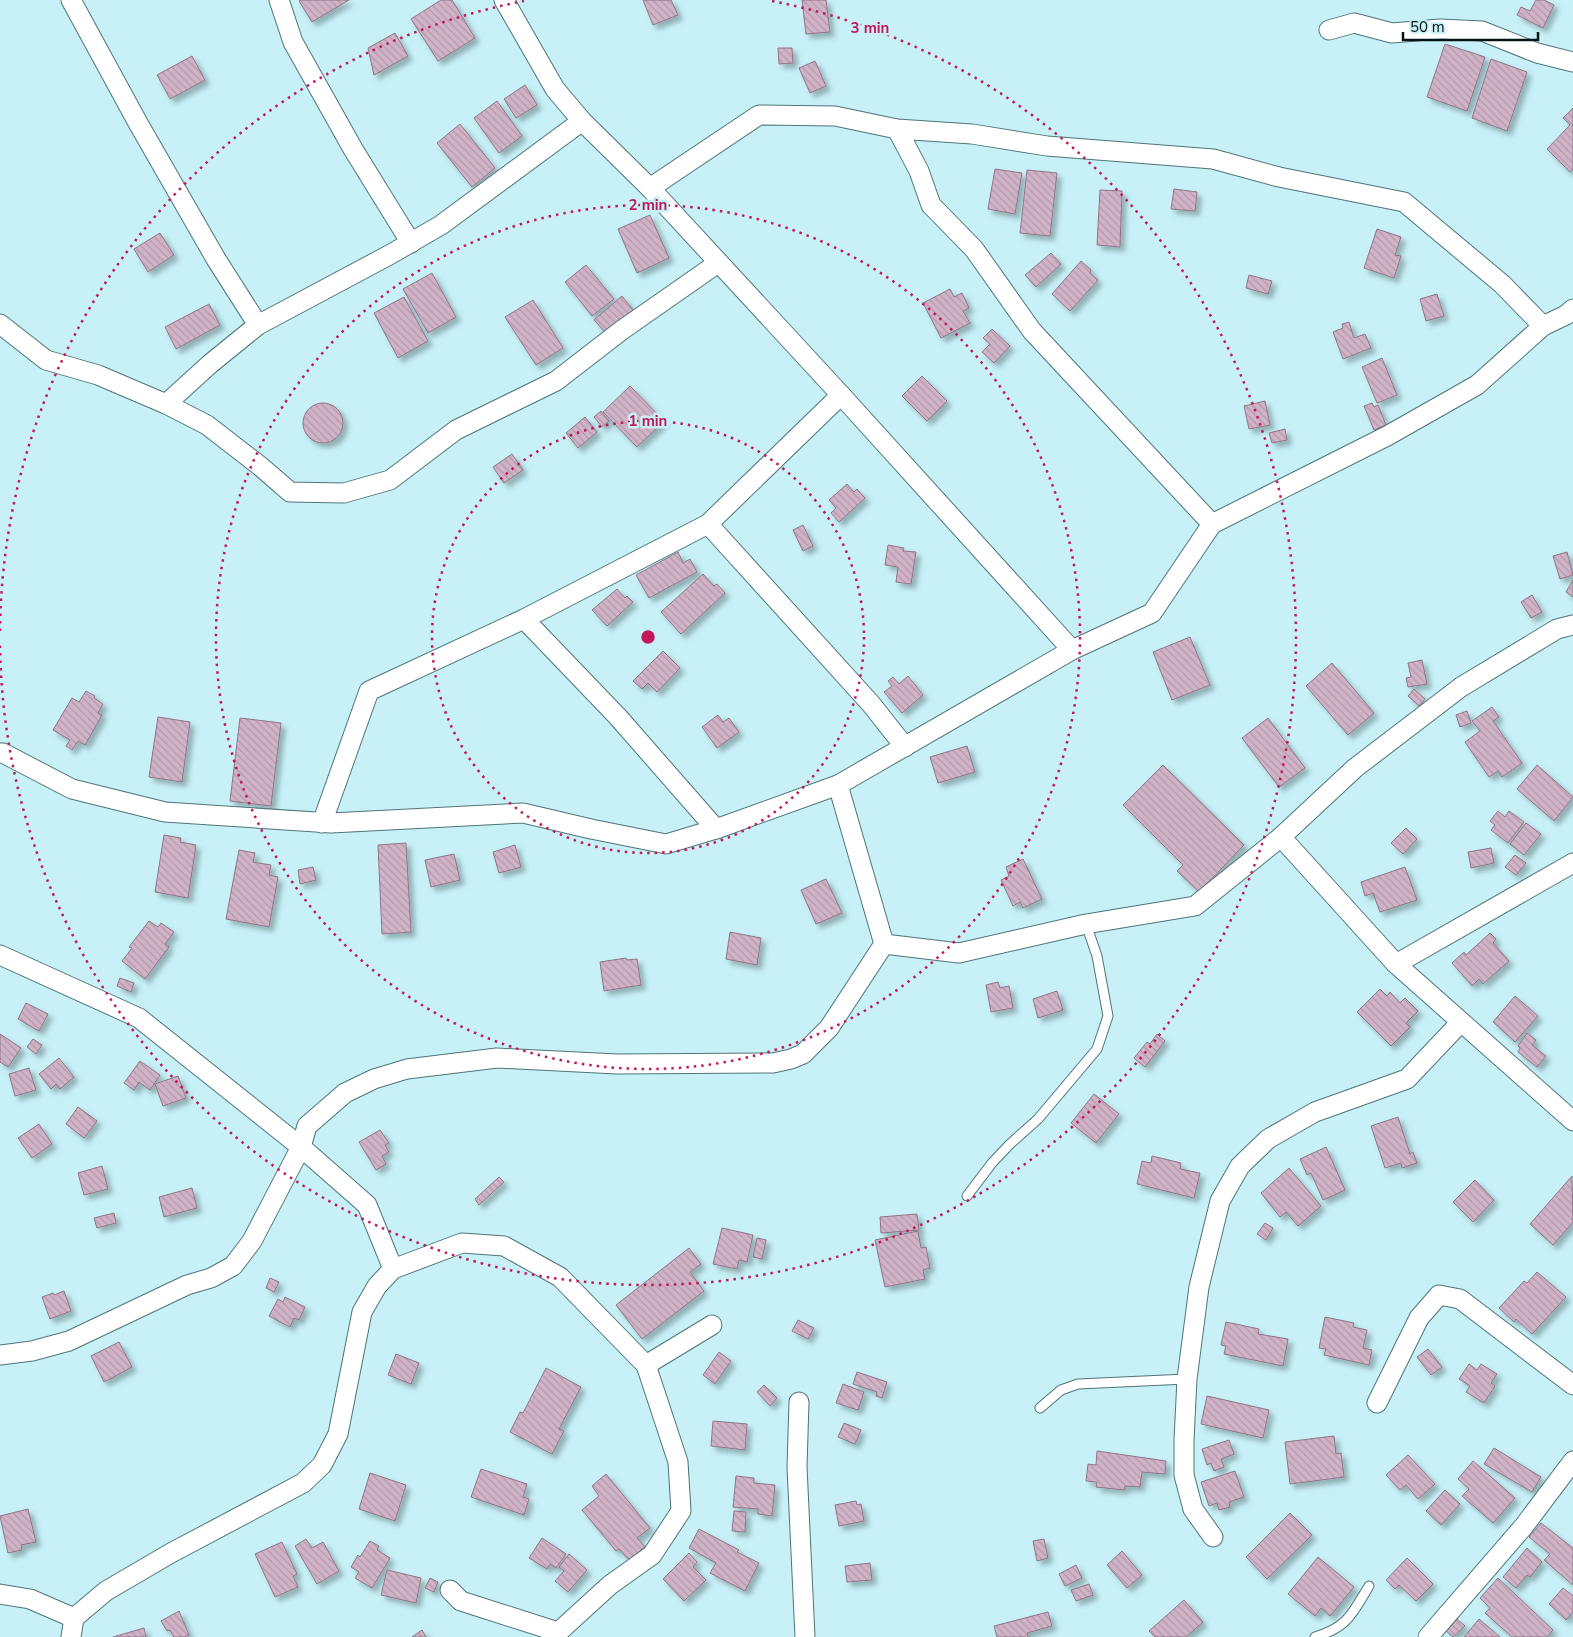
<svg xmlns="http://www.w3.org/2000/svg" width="1573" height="1637" viewBox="0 0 1573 1637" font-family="'Nunito Sans',sans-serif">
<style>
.building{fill:url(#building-back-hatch);stroke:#907487;filter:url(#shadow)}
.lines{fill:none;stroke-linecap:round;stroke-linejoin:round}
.service-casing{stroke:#4e747a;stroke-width:11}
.minor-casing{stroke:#4e747a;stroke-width:21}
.service{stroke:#fff;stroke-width:9}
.minor{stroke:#fff;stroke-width:19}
.ring{fill:none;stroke:#c2185b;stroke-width:2.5;stroke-dasharray:2.5 5}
.centre{fill:#c2185b;stroke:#c7f1f7;stroke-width:2.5}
.ring-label{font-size:15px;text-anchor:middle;font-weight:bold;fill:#c2185b;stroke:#c7f1f7;stroke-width:5;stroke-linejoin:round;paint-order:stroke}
</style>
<defs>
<pattern id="building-back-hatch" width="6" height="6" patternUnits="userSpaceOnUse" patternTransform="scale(1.25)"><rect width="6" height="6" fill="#d1b3c7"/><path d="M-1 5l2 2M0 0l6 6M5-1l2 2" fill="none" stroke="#b299aa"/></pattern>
<filter id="shadow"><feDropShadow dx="4.5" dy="4.5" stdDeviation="2.5" flood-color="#0004"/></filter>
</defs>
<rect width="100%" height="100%" fill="#c7f1f7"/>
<g class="building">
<path d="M301 0H349L312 22 299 1Z"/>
<path d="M441 0H452L475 38 438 61 411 19Z"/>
<path d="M643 0H671L678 15 653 25Z"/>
<path d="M802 0H826L830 32 806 34Z"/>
<path d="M1536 0H1544L1554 5 1543 28 1517 15 1521 7 1530 11Z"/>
<path d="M395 33 408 56 374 75 368 48Z"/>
<path d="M1445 44 1485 57 1467 111 1427 97Z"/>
<path d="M778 48H792L793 63 779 64Z"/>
<path d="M192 56 205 80 170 99 157 75Z"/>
<path d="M1491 59 1527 72 1507 131 1472 118Z"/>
<path d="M815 61 826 86 810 93 799 68Z"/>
<path d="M525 85 537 105 516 118 504 99Z"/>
<path d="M497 101 522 136 499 153 474 118Z"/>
<path d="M1573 108V169L1570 172 1547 149 1570 125 1563 118Z"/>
<path d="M460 124 495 168 472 187 437 143Z"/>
<path d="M995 169 1022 173 1015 214 988 209Z"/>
<path d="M1027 170 1057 173 1050 236 1020 233Z"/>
<path d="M1174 189 1197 192 1195 211 1171 209Z"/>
<path d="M1100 190 1122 191 1120 247 1097 245Z"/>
<path d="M650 215 669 258 637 273 618 229Z"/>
<path d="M1377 229 1401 237 1395 255 1401 256 1394 278 1364 268Z"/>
<path d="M160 233 174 255 148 272 134 249Z"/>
<path d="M1051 253 1061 264 1036 287 1025 275Z"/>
<path d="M1081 261 1091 270 1090 273 1098 280 1070 311 1052 294Z"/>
<path d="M586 265 614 299 592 316 565 282Z"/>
<path d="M432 273 456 317 428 333 403 289Z"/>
<path d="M1249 275 1272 281 1268 294 1246 288Z"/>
<path d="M950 289 954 297 962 293 969 308 963 311 970 323 941 338 923 303Z"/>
<path d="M1437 294 1444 316 1426 321 1420 299Z"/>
<path d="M622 296 634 311 607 334 594 320Z"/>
<path d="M404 297 428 341 398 358 374 313Z"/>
<path d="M533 300 563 348 536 365 505 317Z"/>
<path d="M209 304 220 325 176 349 165 327Z"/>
<path d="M1349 322 1354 338 1365 334 1371 348 1343 359 1333 332 1343 328 1342 324Z"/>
<path d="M992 329 1010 346 994 363 982 352 990 344 983 338Z"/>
<path d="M1382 358 1397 395 1377 403 1362 367Z"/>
<path d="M922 376 947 401 927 421 902 396Z"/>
<path d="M630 386 664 421 637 447 603 412Z"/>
<path d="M1265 401 1270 425 1249 429 1244 406Z"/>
<path d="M1372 403 1374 407 1378 405 1386 425 1374 430 1364 406Z"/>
<circle cx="323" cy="423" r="20"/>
<path d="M601 411 609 421 602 427 594 417Z"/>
<path d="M585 417 597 432 578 448 566 433Z"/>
<path d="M1285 429 1287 440 1272 443 1269 433Z"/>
<path d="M512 454 523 470 504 483 493 467Z"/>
<path d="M847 484 854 492 857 489 865 498 839 522 831 513 836 508 829 500Z"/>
<path d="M803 525 813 546 803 551 793 530Z"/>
<path d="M888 545 904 548 903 551 916 552 911 584 896 582 898 567 885 565Z"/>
<path d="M678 552 683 563 690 559 697 572 649 598 636 575Z"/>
<path d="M1567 552 1573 575 1560 579 1553 556Z"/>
<path d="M703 574 714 586 717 584 725 593 681 634 661 612Z"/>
<path d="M1573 580V597L1566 592Z"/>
<path d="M617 589 625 598 627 596 633 602 607 626 592 610Z"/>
<path d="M1532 595 1542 612 1531 618 1521 602Z"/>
<path d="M1190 637 1210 685 1172 700 1153 652Z"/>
<path d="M663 651 680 668 657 692 648 683 642 689 633 681Z"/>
<path d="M1422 660 1427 684 1408 687 1406 678 1411 677 1408 663Z"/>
<path d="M1332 663 1374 713 1348 735 1306 686Z"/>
<path d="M908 676 923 695 902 713 884 692 892 686 888 681 893 677 899 684Z"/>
<path d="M1414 689 1425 699 1419 706 1408 696Z"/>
<path d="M86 691 95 696 94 698 103 704 98 713 102 715 85 745 78 741 72 750 66 746 70 740 53 730 72 698 79 702Z"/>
<path d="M1492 707 1499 717 1493 721 1522 763 1502 777 1498 771 1489 777 1465 742 1480 731 1472 721Z"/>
<path d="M1467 711 1471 723 1460 727 1456 715Z"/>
<path d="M718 715 723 722 729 718 739 732 717 748 702 727Z"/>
<path d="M158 717 190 722 182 782 149 777Z"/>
<path d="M240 718 281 723 271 806 230 801Z"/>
<path d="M1268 718 1305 768 1279 787 1242 738Z"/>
<path d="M967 746 975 772 938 783 930 757Z"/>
<path d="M1163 765 1244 845 1199 892 1177 871 1183 865 1123 805Z"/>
<path d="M1537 765 1573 797 1554 821 1517 789Z"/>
<path d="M1498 811 1505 817 1509 811 1524 822 1508 843 1491 830 1495 825 1490 821Z"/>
<path d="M1526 823 1541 834 1524 855 1510 844Z"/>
<path d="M1406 828 1417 839 1403 854 1391 843Z"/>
<path d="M164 835 181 838 180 842 196 845 188 898 155 892Z"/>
<path d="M406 843 411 932 382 934 378 845Z"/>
<path d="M515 845 521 867 499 873 493 852Z"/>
<path d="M1491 848 1494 863 1471 868 1468 852Z"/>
<path d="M239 850 255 853 253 862 271 865 269 875 278 877 269 927 226 919Z"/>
<path d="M454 854 460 880 431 887 425 860Z"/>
<path d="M1515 855 1526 863 1516 875 1505 867Z"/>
<path d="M1023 859 1042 899 1023 908 1020 902 1013 906 1001 880 1009 876 1006 867Z"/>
<path d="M313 867 316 880 300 884 298 870Z"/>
<path d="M1405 867 1417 900 1380 912 1373 893 1365 896 1361 882Z"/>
<path d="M826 879 842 913 816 924 801 890Z"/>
<path d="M149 921 158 927 161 923 174 932 165 944 169 947 145 979 122 961 132 948 129 947Z"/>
<path d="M730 932 761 938 757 965 726 959Z"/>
<path d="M1490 933 1496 939 1493 943 1509 961 1483 984 1479 979 1472 986 1452 963 1464 952 1466 955Z"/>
<path d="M626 958 627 960 637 959 641 985 604 991 600 962Z"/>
<path d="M120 978 134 983 131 992 117 986Z"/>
<path d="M998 982 1000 988 1009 986 1013 1008 991 1012 986 985Z"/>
<path d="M1380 989 1387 996 1390 992 1400 1003 1405 998 1418 1011 1406 1023 1410 1027 1391 1046 1357 1012Z"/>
<path d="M1057 991 1063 1010 1038 1018 1033 999Z"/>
<path d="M1515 996 1538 1016 1515 1042 1493 1022Z"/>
<path d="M26 1003 48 1014 39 1031 18 1019Z"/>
<path d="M1527 1033 1536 1040 1532 1045 1546 1056 1537 1067 1518 1052 1520 1048 1518 1046Z"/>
<path d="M0 1034 21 1048 8 1067 0 1062Z"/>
<path d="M1157 1034 1165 1041 1145 1067 1134 1058 1147 1042 1150 1044Z"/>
<path d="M33 1039 42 1045 36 1054 27 1047Z"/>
<path d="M59 1058 74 1077 60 1089 56 1084 51 1089 39 1074Z"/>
<path d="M140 1061 160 1075 150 1090 139 1082 134 1090 124 1083Z"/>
<path d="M29 1068 36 1090 15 1096 9 1074Z"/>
<path d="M178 1076 186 1098 163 1106 155 1084Z"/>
<path d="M1094 1094 1119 1114 1096 1143 1071 1123Z"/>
<path d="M78 1107 97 1121 84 1138 66 1124Z"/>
<path d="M1398 1117 1410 1154 1413 1152 1417 1163 1402 1168 1401 1163 1385 1168 1371 1126Z"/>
<path d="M39 1124 52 1144 32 1158 18 1138Z"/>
<path d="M380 1130 389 1143 385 1145 389 1152 382 1156 386 1164 376 1170 359 1142Z"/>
<path d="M1326 1147 1345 1190 1323 1200 1311 1173 1307 1175 1300 1159Z"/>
<path d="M1152 1156 1181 1163 1180 1169 1200 1173 1194 1198 1137 1184 1142 1161 1151 1163Z"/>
<path d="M102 1166 108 1189 84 1195 78 1173Z"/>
<path d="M1289 1168 1321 1206 1298 1226 1286 1212 1280 1217 1261 1193Z"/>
<path d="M1572 1176 1573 1222 1553 1245 1530 1224Z"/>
<path d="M499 1177 504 1182 479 1205 475 1199Z"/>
<path d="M1475 1180 1494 1200 1473 1222 1453 1202Z"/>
<path d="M192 1188 197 1208 164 1217 159 1197Z"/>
<path d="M114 1213 116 1223 97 1228 94 1218Z"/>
<path d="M917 1214 919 1230 881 1233 880 1217Z"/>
<path d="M1265 1223 1273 1228 1266 1240 1257 1234Z"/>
<path d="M722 1228 753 1235 747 1262 739 1260 737 1269 713 1264Z"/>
<path d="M918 1231 921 1248 926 1247 930 1268 923 1270 925 1279 885 1287 875 1240Z"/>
<path d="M757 1238 766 1240 762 1259 753 1257Z"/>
<path d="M689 1248 701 1264 690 1272 704 1291 642 1339 616 1305Z"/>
<path d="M1537 1272 1566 1297 1532 1334 1516 1319 1514 1322 1499 1308 1524 1281 1527 1283Z"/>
<path d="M270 1278 279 1282 274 1292 266 1288Z"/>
<path d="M64 1291 71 1311 50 1319 42 1297 53 1293 54 1295Z"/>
<path d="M285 1297 305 1307 299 1320 294 1318 290 1327 269 1316 278 1299 283 1302Z"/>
<path d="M1325 1317 1354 1323 1353 1327 1367 1330 1363 1348 1372 1350 1369 1365 1324 1355 1326 1349 1319 1348Z"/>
<path d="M798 1320 814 1328 808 1339 792 1331Z"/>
<path d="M1226 1322 1259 1329 1258 1334 1288 1339 1283 1366 1224 1354 1226 1346 1221 1345Z"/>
<path d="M119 1342 132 1367 104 1382 91 1356Z"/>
<path d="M1428 1349 1442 1367 1431 1375 1417 1357Z"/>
<path d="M719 1352 731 1361 715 1384 703 1375Z"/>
<path d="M396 1354 419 1363 411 1384 388 1375Z"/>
<path d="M1469 1364 1477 1370 1481 1364 1497 1374 1491 1383 1495 1386 1484 1403 1466 1392 1470 1386 1459 1379Z"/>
<path d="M546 1368 581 1387 559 1429 564 1431 552 1454 510 1432 520 1412 523 1413Z"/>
<path d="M857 1372 887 1382 882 1398 876 1396 877 1392 853 1384Z"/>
<path d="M843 1384 864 1392 858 1410 836 1403Z"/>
<path d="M764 1385 777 1398 770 1406 757 1392Z"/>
<path d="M1207 1396 1269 1410 1263 1438 1201 1424Z"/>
<path d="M713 1421 747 1424 745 1450 711 1446Z"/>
<path d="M844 1423 861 1430 855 1444 838 1437Z"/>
<path d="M1334 1436 1336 1454 1341 1453 1344 1477 1290 1484 1285 1442Z"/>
<path d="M1229 1440 1234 1454 1221 1459 1224 1467 1214 1471 1211 1463 1207 1465 1202 1449Z"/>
<path d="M1494 1448 1541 1477 1532 1492 1484 1464Z"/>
<path d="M1097 1451 1166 1461 1165 1474 1142 1472 1140 1487 1125 1486 1124 1490 1096 1487 1097 1482 1086 1481 1088 1464 1096 1465Z"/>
<path d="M1408 1455 1435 1484 1418 1499 1406 1485 1400 1490 1386 1475Z"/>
<path d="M1473 1461 1515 1498 1493 1523 1462 1496 1469 1489 1458 1479Z"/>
<path d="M481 1469 527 1484 523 1497 529 1499 524 1515 471 1497Z"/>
<path d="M1235 1471 1244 1497 1229 1502 1230 1507 1219 1510 1217 1503 1209 1506 1201 1482Z"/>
<path d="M370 1473 406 1485 395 1521 359 1509Z"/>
<path d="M606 1474 650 1528 637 1538 645 1547 629 1560 619 1549 616 1551 582 1510 599 1496 592 1486Z"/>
<path d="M736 1476 754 1478V1483L775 1485 772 1516 758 1514V1509L733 1507Z"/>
<path d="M1445 1490 1460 1504 1441 1525 1426 1511Z"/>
<path d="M856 1501 857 1505 861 1504 864 1521 839 1526 835 1505Z"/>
<path d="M28 1509 36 1542 21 1545 22 1550 8 1553 0 1516Z"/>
<path d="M734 1511 746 1512 745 1532 732 1531Z"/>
<path d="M1290 1513 1312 1535 1267 1579 1246 1557Z"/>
<path d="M1541 1523 1573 1548V1585L1544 1560 1550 1554 1529 1537Z"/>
<path d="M699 1529 739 1550 737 1552 759 1563 745 1591 710 1573 716 1563 689 1548Z"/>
<path d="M542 1538 566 1554 556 1568 550 1564 547 1569 529 1558Z"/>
<path d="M306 1539 312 1548 323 1542 339 1571 317 1584 295 1546Z"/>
<path d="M1044 1539 1048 1558 1037 1561 1033 1541Z"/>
<path d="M370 1541 379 1546 377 1550 390 1558 372 1588 355 1578 359 1572 351 1567 358 1555 360 1557Z"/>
<path d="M282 1542 297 1574 293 1576 298 1587 275 1597 255 1554Z"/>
<path d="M1527 1548 1542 1562 1530 1577 1527 1575 1516 1588 1503 1577Z"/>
<path d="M1122 1551 1142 1575 1127 1588 1107 1565Z"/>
<path d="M689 1553 697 1562 693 1567 706 1580 684 1601 663 1579Z"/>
<path d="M569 1554 587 1570 568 1592 555 1581 564 1571 559 1567Z"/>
<path d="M1318 1557 1354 1587 1330 1616 1321 1608 1315 1616 1288 1594Z"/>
<path d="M1407 1558 1433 1584 1416 1601 1399 1585 1395 1589 1386 1580Z"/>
<path d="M870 1563 872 1580 847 1582 845 1566Z"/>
<path d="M1076 1565 1082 1578 1065 1586 1059 1574Z"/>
<path d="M387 1570 421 1578 416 1603 381 1595Z"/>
<path d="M430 1578 438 1582 434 1592 425 1588Z"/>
<path d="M1498 1578 1553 1630 1547 1637H1512L1485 1613 1490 1608 1480 1598Z"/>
<path d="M1089 1584 1093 1595 1076 1601 1071 1590Z"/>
<path d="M1563 1588 1573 1596V1612L1566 1620 1549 1604Z"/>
<path d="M1184 1600 1203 1622 1186 1637H1155L1149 1631Z"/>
<path d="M179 1611 189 1635 184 1637H174L170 1630 167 1631 161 1621Z"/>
<path d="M1048 1612 1052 1626 1027 1633 1028 1637H997L994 1626Z"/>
<path d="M1457 1619 1465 1626 1453 1637 1446 1631Z"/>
<path d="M1479 1619 1500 1637H1464Z"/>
<path d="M144 1628 146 1637H113Z"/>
<path d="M422 1630 426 1637H412Z"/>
</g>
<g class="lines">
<defs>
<g id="service">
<path d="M967 1196 992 1163 1010 1144 1038 1119 1097 1049 1108 1016 1097 956 1086 924"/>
<path d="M1040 1408 1061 1390 1078 1384 1187 1379"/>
<path d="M1315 1637C1348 1627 1352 1614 1369 1586"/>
</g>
<g id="minor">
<path d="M71 0 138 123 216 259 258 325"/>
<path d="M279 0 293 42 353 149 411 243"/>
<path d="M504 0 555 89 582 121 650 188 841 395 1072 650"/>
<path d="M1329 30 1354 23 1392 33 1440 29 1482 31 1537 53 1573 62"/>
<path d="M897 129 919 171 931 205 974 249 1032 331 1212 524"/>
<path d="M650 188 759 115 835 116 897 129 972 134 1047 146 1213 159 1279 177 1404 202 1502 284 1543 326"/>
<path d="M0 324 46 360 98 375 166 404 207 425 260 466 290 492 344 493 390 480 456 430 556 381 622 330 718 263"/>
<path d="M166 404 210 364 258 325 391 254 441 225 582 121"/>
<path d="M708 524 871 704 905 747"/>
<path d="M524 619 618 717 716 829"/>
<path d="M0 753H3L72 789 165 812 331 823 523 813 591 829 666 844 716 829 838 785"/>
<path d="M322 823 369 691 524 619 708 524 841 395"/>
<path d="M1281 837 1355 768 1461 687 1557 629 1573 625"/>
<path d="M1573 863 1396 964 1573 1121"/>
<path d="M884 944 959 953 1086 924 1195 906 1281 837 1396 964"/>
<path d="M0 955 139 1018 301 1147 367 1205 393 1269"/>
<path d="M0 1355 32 1351 69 1341 187 1285 211 1278 233 1266 252 1241 301 1147 307 1126 345 1093 374 1079 407 1069 497 1058 617 1064 773 1063 791 1059 803 1054 829 1028 884 944 838 785 1072 650 1152 613 1212 524 1387 436 1477 385 1543 326 1566 315 1573 309"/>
<path d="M646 1365 712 1325"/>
<path d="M799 1402 797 1467 805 1637"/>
<path d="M1377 1403 1419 1318 1439 1295 1460 1299 1573 1385"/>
<path d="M1213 1537 1193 1509 1184 1475V1440L1187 1379 1199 1287 1220 1201 1240 1166 1268 1139 1315 1112 1407 1079 1461 1022"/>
<path d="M450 1590 461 1601 558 1632"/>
<path d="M0 1594 30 1599 74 1618"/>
<path d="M71 1637 74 1618 106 1591 171 1553 303 1483 322 1465 338 1434 362 1312 377 1286 393 1269 462 1243 504 1246 560 1277 646 1365 678 1462 681 1511 652 1555 610 1585 553 1637"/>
<path d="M1428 1637 1524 1526 1573 1461"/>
</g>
</defs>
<use href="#service" class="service-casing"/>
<use href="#minor" class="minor-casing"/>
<use href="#service" class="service"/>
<use href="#minor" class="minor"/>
</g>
<g class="ring">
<circle cx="648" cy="637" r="216"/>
<circle cx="648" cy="637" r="432"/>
<path d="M0 631A648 648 0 0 1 524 1M772 1A648 648 0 1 1 0 643"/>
</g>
<circle cx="648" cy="637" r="8" class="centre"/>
<g class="ring-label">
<text x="870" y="33">3 min</text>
<text x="648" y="210">2 min</text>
<text x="648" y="426">1 min</text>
</g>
<path d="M1403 32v8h135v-8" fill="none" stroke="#061618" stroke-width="2.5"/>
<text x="1410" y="32" font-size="15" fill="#061618" stroke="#c7f1f7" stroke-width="4" paint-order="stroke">50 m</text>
</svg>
